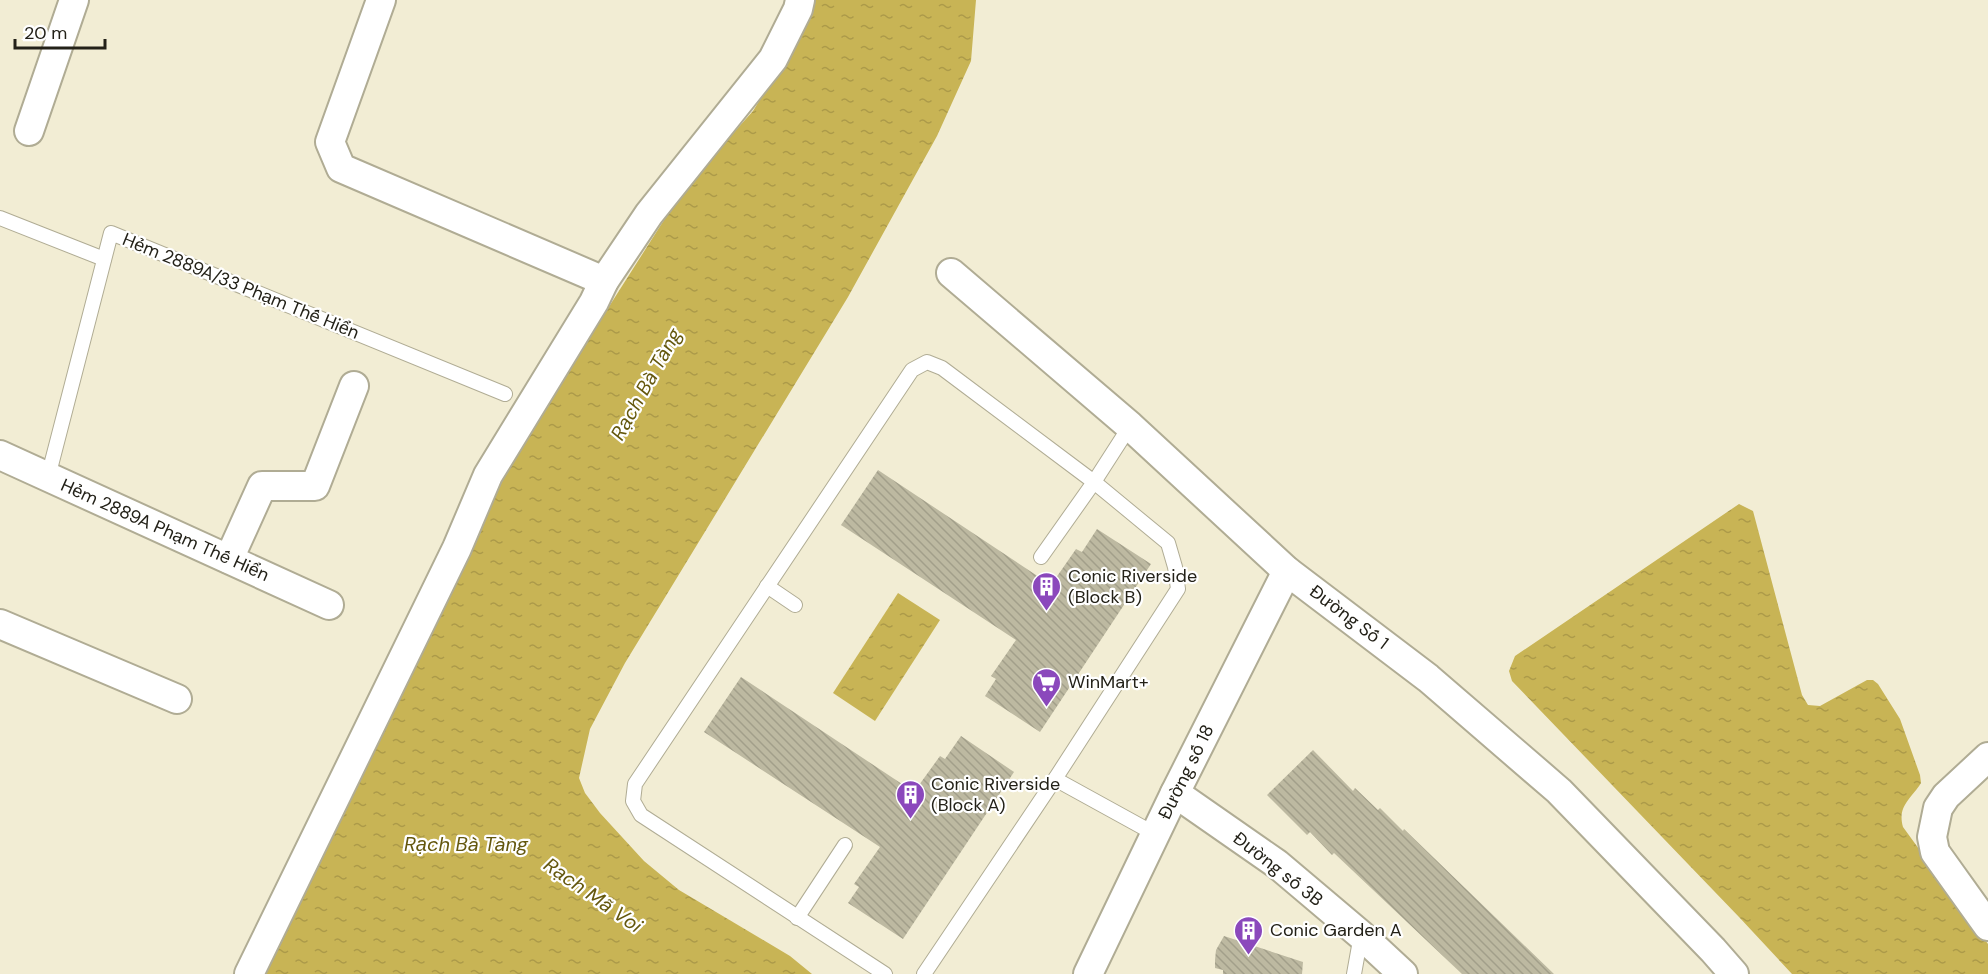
<svg xmlns="http://www.w3.org/2000/svg" width="1988" height="974" viewBox="0 0 1988 974" font-family="'DM Sans',sans-serif">
<style>
.water{fill:url(#water-ripples)}
.building{fill:url(#building-back-hatch)}
.lines{fill:none;stroke-linecap:round;stroke-linejoin:round}
.service-casing{stroke:#b0ac94;stroke-width:16}
.minor-casing{stroke:#b0ac94;stroke-width:32}
.service{stroke:#fff;stroke-width:14}
.minor{stroke:#fff;stroke-width:28}
.labels{text-anchor:middle;dominant-baseline:central;stroke-width:4.5;stroke-linejoin:round;paint-order:stroke}
.street-label{font-size:18px;fill:#232118;stroke:#fff}
.poi-label{font-size:18px;fill:#232118;stroke:#fff;text-anchor:start}
.water-label{font-size:20px;font-style:italic;fill:#64570d;stroke:#fff}
</style>
<defs>
<pattern id="water-ripples" width="26" height="14" patternUnits="userSpaceOnUse" patternTransform="scale(1.5)"><rect width="26" height="14" fill="#c8b455"/><path d="M2 4q2-2 4 0t4 0M15 11q2-2 4 0t4 0" fill="none" stroke="#ac9a49"/></pattern>
<pattern id="building-back-hatch" width="6" height="6" patternUnits="userSpaceOnUse" patternTransform="scale(1.5)"><rect width="6" height="6" fill="#bdb9a1"/><path d="M-1 5l2 2M0 0l6 6M5-1l2 2" fill="none" stroke="#a29f8a"/></pattern>
</defs>
<rect width="100%" height="100%" fill="#f2edd4"/>
<g class="water">
<path d="M808 0H976L971 61 937 136 848 297 625 663 590 729 579 778 585 793 600 813 644 861 679 890 790 956 812 974H262L491 502 556 375 610 305 685 187 753 111 799 35Z"/>
<path d="M1739 504 1753 511 1802 695 1808 705 1820 706 1867 680H1873L1878 684 1900 719 1920 775 1921 783C1911 799 1897 806 1903 827L1988 944V974H1792L1739 917 1512 681 1509 671 1515 656Z"/>
<path d="M898 593 940 620 875 721 833 693Z"/>
</g>
<g class="building">
<path d="M878 470 1051 585 1076 549 1082 552 1097 529 1151 564 1040 732 985 696 996 679 991 676 1016 640 841 525Z"/>
<path d="M741 677 914 792 940 756 945 759 961 736 1014 772 903 939 848 903 859 887 854 884 880 847 704 732Z"/>
<path d="M1313 750 1353 791 1355 788 1378 810 1380 808 1403 831 1404 829 1554 974H1462L1334 853 1332 855 1310 832 1307 835 1267 795Z"/>
<path d="M1224 936 1303 962 1302 974H1223V970L1215 968V960L1216 950Z"/>
</g>
<g class="lines">
<defs>
<g id="service">
<path d="M0 218 104 259"/>
<path d="M48 477 111 233 505 394"/>
<path d="M1041 557 1094 482 1130 426"/>
<path d="M767 586 795 605"/>
<path d="M1055 779 1155 834"/>
<path d="M797 918 845 845"/>
<path d="M885 974 641 815 633 801 635 784 912 370 927 362 942 368 1094 482 1168 543 1175 567 1178 589 1055 779 924 974"/>
<path d="M1354 974 1361 935"/>
</g>
<g id="minor">
<path d="M381 0 330 142 341 168 604 281"/>
<path d="M29 131 74 0"/>
<path d="M951 273 1130 426 1287 571 1428 678 1559 791 1713 950 1734 974"/>
<path d="M0 455 329 605"/>
<path d="M229 559 262 486H315L354 386"/>
<path d="M0 624 177 699"/>
<path d="M1988 757 1946 796 1938 808 1932 837 1935 852 1988 926"/>
<path d="M1175 793 1277 864 1361 935 1403 974"/>
<path d="M249 974 457 548 488 475 594 302 604 281 649 214 773 59 798 9 800 0"/>
<path d="M1088 974 1175 793 1287 571"/>
</g>
</defs>
<use href="#service" class="service-casing"/>
<use href="#minor" class="minor-casing"/>
<use href="#service" class="service"/>
<use href="#minor" class="minor"/>
</g>
<defs>
<symbol id="building-pin" viewBox="-11 -11 22 30"><path d="M0 17L-7.5 6A9.5 9.5 0 1 1 7.5 6Z" fill="#8b48bc" stroke="#fff"/><path d="M-4-6H4V6H1V3H-1V6H-4ZM-2.5-4.3h1.7v1.8h-1.7ZM.8-4.3h1.7v1.8H.8ZM-2.5-1h1.7V.8h-1.7ZM.8-1h1.7V.8H.8Z" fill="#fff"/></symbol>
<symbol id="supermarket-pin" viewBox="-11 -11 22 30"><path d="M0 17L-7.5 6A9.5 9.5 0 1 1 7.5 6Z" fill="#8b48bc" stroke="#fff"/><path d="M-6-5.5h2.5l.6 2H6L4.5 2H-2.5L-4.4-4H-6ZM-1.5 3.2a1.3 1.3 0 1 0 .1 0ZM3 3.2a1.3 1.3 0 1 0 .1 0Z" fill="#fff"/></symbol>
</defs>
<g fill-rule="evenodd">
<use href="#building-pin" x="1030" y="570" width="33" height="45"/>
<use href="#supermarket-pin" x="1030" y="666" width="33" height="45"/>
<use href="#building-pin" x="894" y="778" width="33" height="45"/>
<use href="#building-pin" x="1232" y="914" width="33" height="45"/>
</g>
<g class="labels">
<g class="street-label">
<text transform="translate(241 286) rotate(22)">Hẻm 2889A/33 Phạm Thế Hiển</text>
<text transform="translate(165 530) rotate(24)">Hẻm 2889A Phạm Thế Hiển</text>
<text transform="translate(1349 617) rotate(37)">Đường Số 1</text>
<text transform="translate(1186 772) rotate(-64)">Đường số 18</text>
<text transform="translate(1278 869) rotate(38)">Đường số 3B</text>
</g>
<g class="poi-label">
<text x="1068" y="576">Conic Riverside<tspan x="1068" dy="21">(Block B)</tspan></text>
<text x="1068" y="682">WinMart+</text>
<text x="931" y="784">Conic Riverside<tspan x="931" dy="21">(Block A)</tspan></text>
<text x="1270" y="930">Conic Garden A</text>
</g>
<g class="water-label">
<text transform="translate(646 384) rotate(-61)">Rạch Bà Tàng</text>
<text x="466" y="844">Rạch Bà Tàng</text>
<text transform="translate(593 895) rotate(35)">Rạch Mã Voi</text>
</g>
</g>
<path d="M15 39v9h90v-9" fill="none" stroke="#232118" stroke-width="3"/>
<text x="24" y="39" font-size="18" fill="#232118" stroke="#ffffff" stroke-width="4.5" paint-order="stroke">20 m</text>
</svg>
